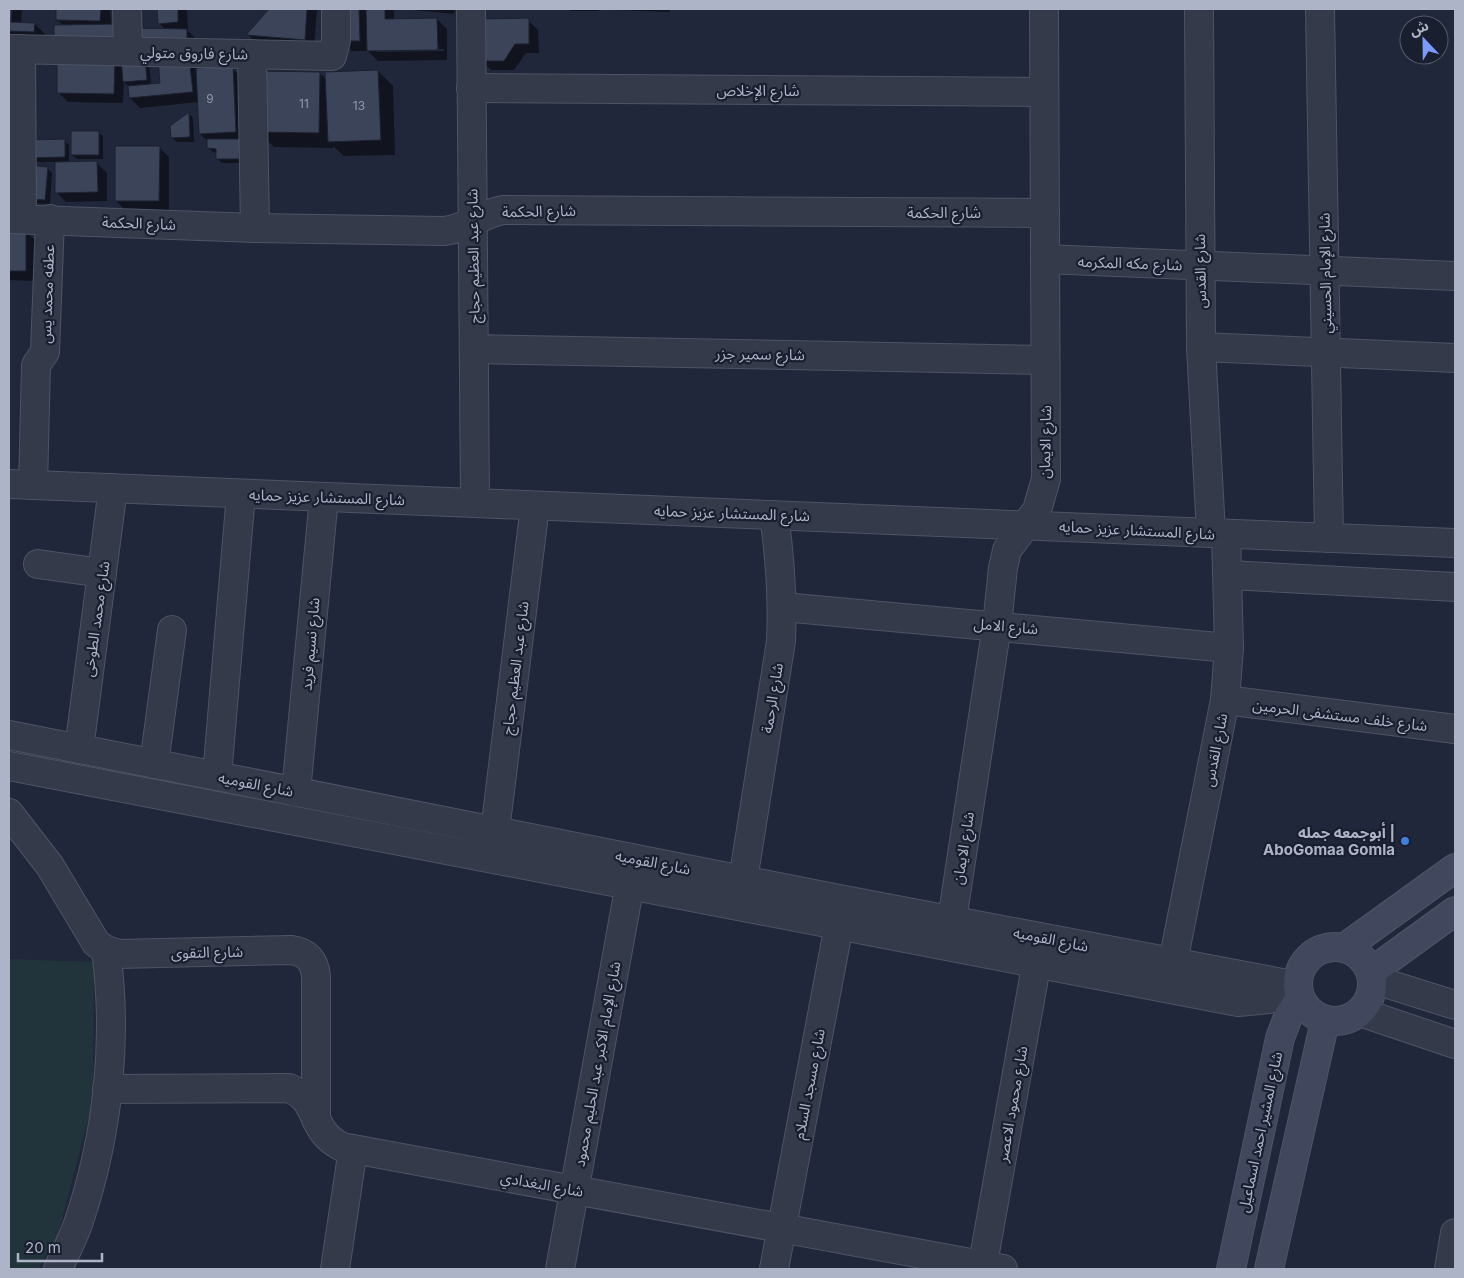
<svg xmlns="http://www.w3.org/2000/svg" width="1464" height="1278" viewBox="0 0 1464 1278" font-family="Inter,'Noto Sans Arabic',sans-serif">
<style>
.green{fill:#22343b}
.shadow{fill:#0007;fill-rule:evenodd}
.building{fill:#3c445a;stroke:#1b2131}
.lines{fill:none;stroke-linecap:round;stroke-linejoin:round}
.street-casing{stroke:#4e5465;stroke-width:30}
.secondary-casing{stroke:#4e5465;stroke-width:30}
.street{stroke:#343a4a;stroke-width:28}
.secondary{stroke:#41485e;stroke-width:28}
.shop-dot{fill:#3f7fe0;stroke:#191f2f;stroke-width:2}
.labels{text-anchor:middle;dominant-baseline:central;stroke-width:4.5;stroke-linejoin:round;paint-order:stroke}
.number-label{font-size:12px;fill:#9298ac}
.street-label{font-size:15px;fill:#aeb4c7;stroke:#191f2f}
.poi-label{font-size:15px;font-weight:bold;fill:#aeb4c7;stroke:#191f2f;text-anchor:end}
</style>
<rect width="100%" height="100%" fill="#20273a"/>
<path class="green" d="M9 959 94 962 93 1101 57 1238 38 1269H9Z"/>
<g class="shadow">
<path d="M9 9H22L21 24H35L45 34 44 41 9 39Z"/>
<path d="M57 9H110L114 58 123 67 149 62 151 85 161 84 166 30 159 23V9H187L188 31 197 40 188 57 199 69 232 68 242 78 244 163H222L217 158V153L213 152 209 148V142L200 134 199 102 140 108 130 98 129 87 124 82 123 103 68 102 58 92 64 26 57 20Z"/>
<path d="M237 9H317L314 49 258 45 248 35 270 10Z"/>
<path d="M341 9H394V20L437 19 447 29V60L378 61 368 51H352L342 41ZM444 49V51L376 52V50Z"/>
<path d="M403 9H455L454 14Z"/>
<path d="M569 9H599V11H571Z"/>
<path d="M612 9H670V12L613 10Z"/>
<path d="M528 20 538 30 539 53H526L514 70H491L481 60Z"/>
<path d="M378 71 393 86 395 155 344 156 333 146V148L274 147 259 132 319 73 327 80Z"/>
<path d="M189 113 193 118 194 142H177L172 138Z"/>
<path d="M98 132 103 136V159H77L72 155Z"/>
<path d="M64 141 69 145V163H97L107 173V201L66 202 56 192V162H31L27 158Z"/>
<path d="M159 147 169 157V211H126L116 201Z"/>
<path d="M47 168 52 173 50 204 32 203Z"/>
<path d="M9 231H26L36 241V281L9 280Z"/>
</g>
<g class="building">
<path d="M9 9H12L11 22 35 23 34 32 9 31Z"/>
<path d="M56 9H101L100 21 56 20Z"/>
<path d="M157 9H178V22L158 24Z"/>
<path d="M269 9H307L305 40 246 35Z"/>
<path d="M340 9H359L360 41H341Z"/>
<path d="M366 9H385V19L437 18 438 50 367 51Z"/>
<path d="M529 18V44H515L504 61H480L479 19Z"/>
<path d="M120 24 121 46H54V25Z"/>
<path d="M133 28 187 29V48L133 46Z"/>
<path d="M57 56 115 57 114 94 57 93Z"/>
<path d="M145 56 147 80 123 82 121 58Z"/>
<path d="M189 57 193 92 129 98 128 86 160 83 158 60Z"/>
<path d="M233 66 236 132 199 134 196 68Z"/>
<path d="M378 70 381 140 328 142 325 72Z"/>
<path d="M259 71 320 72 319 133 258 132Z"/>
<path d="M189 112 190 137 171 138 170 126Z"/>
<rect x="71" y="131" width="28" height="24"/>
<path d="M65 139V157L25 158 30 140Z"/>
<path d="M207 139H240L239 159H216V149L207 148Z"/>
<path d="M115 146H160L159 201H115Z"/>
<path d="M97 161 98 192 55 193V162Z"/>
<path d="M28 165 48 167 45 200 26 199Z"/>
<rect x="9" y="229" width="17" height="42"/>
</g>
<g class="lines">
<defs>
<g id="street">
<path d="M127 9 128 51"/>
<path d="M471 9 475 503"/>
<path d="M1199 9 1201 347 1211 533"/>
<path d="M1320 9 1329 538"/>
<path d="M9 49 332 56 336 40V9"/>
<path d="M21 49 22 219"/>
<path d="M252 54 255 228"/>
<path d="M471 88 1044 92"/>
<path d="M9 219 255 228 444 231C466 229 481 214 503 210L1045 213"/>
<path d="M1045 259 1455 276"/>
<path d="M1201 347 1455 358"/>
<path d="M474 349 1045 360"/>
<path d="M9 484 1455 543"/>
<path d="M33 485 36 365 45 352 50 219"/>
<path d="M38 564 102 573"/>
<path d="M1229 575 1455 587"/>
<path d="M783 607 1229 648"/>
<path d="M1225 700 1455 729"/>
<path d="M9 735 844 900 1298 986"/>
<path d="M79 749 113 488"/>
<path d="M154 764 172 630"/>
<path d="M9 766 1238 1002 1269 999 1298 992"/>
<path d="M217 776 241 494"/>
<path d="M296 792 324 497"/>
<path d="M9 813 50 866 96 943 106 950 119 954 291 950C307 952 315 961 316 977V1119"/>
<path d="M495 831 535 506"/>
<path d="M743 880 781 641C783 598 780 557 774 515"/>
<path d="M952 920 997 625 1003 568 1007 550 1037 510 1046 479 1044 9"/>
<path d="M1173 962 1225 700 1229 648 1226 534"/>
<path d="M1372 979 1455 1005"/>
<path d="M1360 1012 1455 1044"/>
<path d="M107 1089 289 1088C322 1102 307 1129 342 1147L1003 1269"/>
<path d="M58 1269C65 1253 74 1237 79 1221 108 1135 118 1040 106 950"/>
<path d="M335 1269 353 1149"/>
<path d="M560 1269 633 867"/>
<path d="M774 1269 842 909"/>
<path d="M982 1269 1040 944"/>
<path d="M1449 1269 1455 1233"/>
</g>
<g id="secondary">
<circle cx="1335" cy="984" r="37"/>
<path d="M1344 948 1455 868"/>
<path d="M1371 972 1455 911"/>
<path d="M1231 1269 1280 1038 1288 1017 1300 998"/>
<path d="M1269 1269 1325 1021"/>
</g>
</defs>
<use href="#street" class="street-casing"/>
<use href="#secondary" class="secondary-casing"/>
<use href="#street" class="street"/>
<use href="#secondary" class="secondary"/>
</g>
<circle class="shop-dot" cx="1405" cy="841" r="5"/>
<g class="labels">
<g class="number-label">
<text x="210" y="98">9</text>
<text x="304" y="103">11</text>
<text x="359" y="105">13</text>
</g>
<g class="street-label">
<text transform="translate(194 53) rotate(1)">شارع فاروق متولي</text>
<text x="758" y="90">شارع الإخلاص</text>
<text transform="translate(539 211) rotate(-1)">شارع الحكمة</text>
<text x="944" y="212">شارع الحكمة</text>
<text transform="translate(139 223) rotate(2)">شارع الحكمة</text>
<text transform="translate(473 256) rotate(-91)">شارع عبد العظيم حجاج</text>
<text transform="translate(1130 263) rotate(2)">شارع مكه المكرمه</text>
<text transform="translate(1200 271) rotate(-91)">شارع القدس</text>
<text transform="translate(1325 273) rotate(-91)">شارع الإمام الحسيني</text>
<text transform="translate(47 294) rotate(-88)">عطفه محمد يس</text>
<text transform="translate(760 354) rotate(1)">شارع سمير جزر</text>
<text transform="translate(1045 442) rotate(-89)">شارع الايمان</text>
<text transform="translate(327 497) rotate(2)">شارع المستشار عزيز حمايه</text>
<text transform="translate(732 513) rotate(2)">شارع المستشار عزيز حمايه</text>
<text transform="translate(1137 530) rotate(3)">شارع المستشار عزيز حمايه</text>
<text transform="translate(96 619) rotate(-82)">شارع محمد الطوخى</text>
<text transform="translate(1006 626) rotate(5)">شارع الامل</text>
<text transform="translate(310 644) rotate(-85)">شارع نسيم فريد</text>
<text transform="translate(515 668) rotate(-83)">شارع عبد العظيم حجاج</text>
<text transform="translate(772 698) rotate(-81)">شارع الرحمة</text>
<text transform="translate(1340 715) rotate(7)">شارع خلف مستشفى الحرمين</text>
<text transform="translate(1215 750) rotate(-79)">شارع القدس</text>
<text transform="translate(256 784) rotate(11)">شارع القوميه</text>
<text transform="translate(963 848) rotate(-81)">شارع الايمان</text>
<text transform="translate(653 862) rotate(11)">شارع القوميه</text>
<text transform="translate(1051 939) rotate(11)">شارع القوميه</text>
<text transform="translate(207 952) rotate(-1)">شارع التقوى</text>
<text transform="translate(597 1064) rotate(-80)">شارع الإمام الاكبر عبد الحليم محمود</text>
<text transform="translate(809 1084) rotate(-79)">شارع مسجد السلام</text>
<text transform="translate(1012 1104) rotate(-80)">شارع محمود الاعصر</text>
<text transform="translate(1260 1132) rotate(-78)">شارع المشير احمد اسماعيل</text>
<text transform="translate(542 1184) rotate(10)">شارع البغدادي</text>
</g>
<g class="poi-label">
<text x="1395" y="832">أبوجمعه جمله |<tspan x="1395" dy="17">AboGomaa Gomla</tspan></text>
</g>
</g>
<rect width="1464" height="1278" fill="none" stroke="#aeb4c7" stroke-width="20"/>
<g transform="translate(1424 40) rotate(338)"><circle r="24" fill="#191f2f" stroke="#555b6c"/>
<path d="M0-4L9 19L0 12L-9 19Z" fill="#7d9bfd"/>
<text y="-8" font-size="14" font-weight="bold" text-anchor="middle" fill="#aeb4c7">ش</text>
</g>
<path d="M18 1253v8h84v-8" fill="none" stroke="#aeb4c7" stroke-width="2.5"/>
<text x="25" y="1253" font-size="15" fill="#aeb4c7" stroke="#191f2f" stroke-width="4" paint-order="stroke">20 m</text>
</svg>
